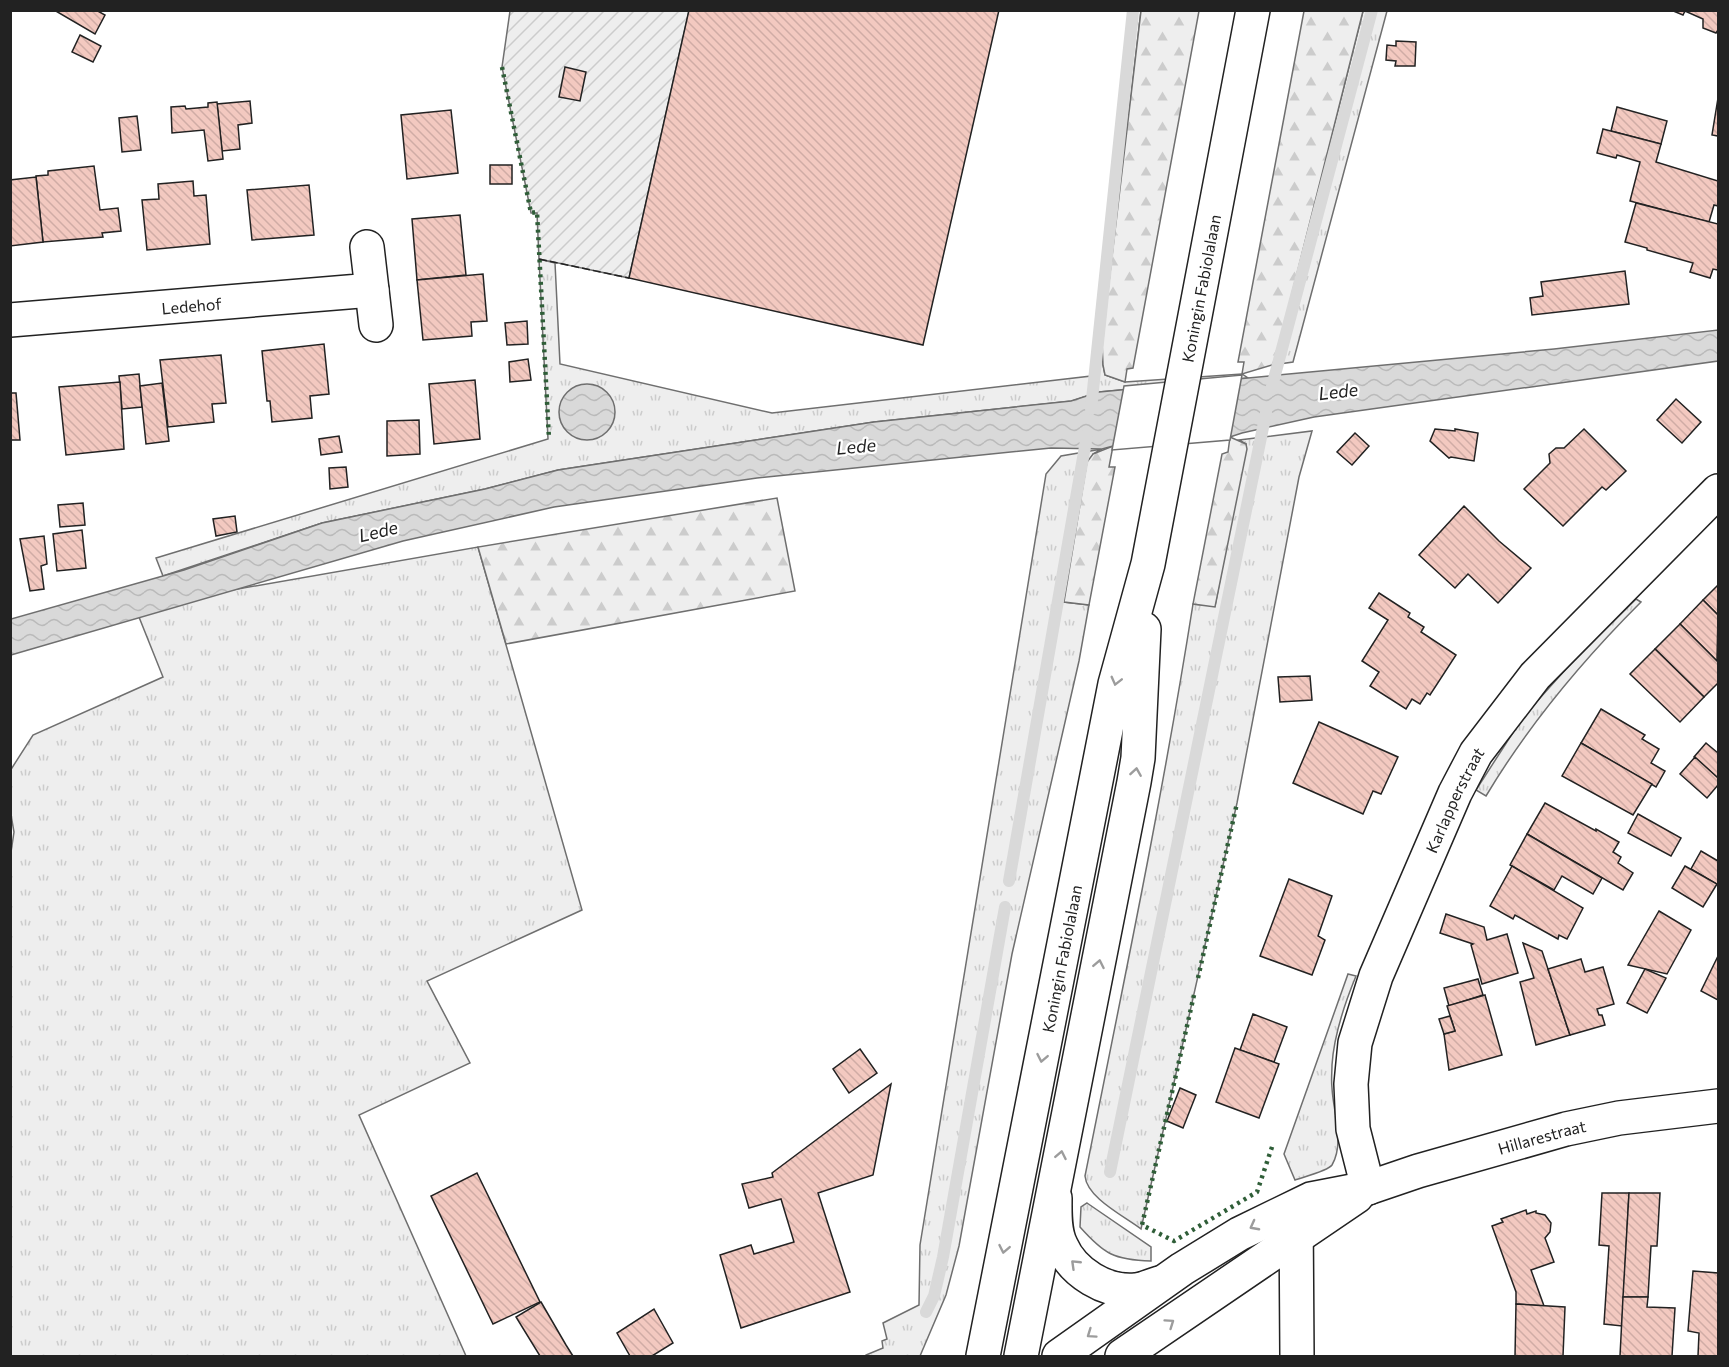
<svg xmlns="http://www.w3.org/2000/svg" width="1729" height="1367" viewBox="0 0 1729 1367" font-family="Commissioner,sans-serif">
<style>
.grass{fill:url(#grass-tufts);stroke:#6f6f6f;stroke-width:1.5}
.forest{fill:url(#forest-firs);stroke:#6f6f6f;stroke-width:1.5}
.garden{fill:url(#garden-furrows);stroke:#6f6f6f;stroke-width:1.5}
.water{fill:url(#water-waves);stroke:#6f6f6f;stroke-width:1.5}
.pier{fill:#fff;stroke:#6f6f6f;stroke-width:1.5}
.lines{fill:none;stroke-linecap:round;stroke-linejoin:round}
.stream{stroke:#d9d9d9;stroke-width:12}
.building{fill:url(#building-back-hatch);stroke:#222;stroke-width:1.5}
.street-casing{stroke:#222;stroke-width:36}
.secondary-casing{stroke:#222;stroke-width:36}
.primary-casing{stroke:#222;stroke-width:36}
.street{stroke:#fff;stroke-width:33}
.secondary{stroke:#fff;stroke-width:33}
.primary{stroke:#fff;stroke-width:33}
.hedge{stroke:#2f5e38;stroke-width:4.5;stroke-dasharray:3 4.5;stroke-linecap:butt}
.fence{stroke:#222;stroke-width:1.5;stroke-dasharray:8 3;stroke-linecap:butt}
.oneway{stroke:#9c9c9c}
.labels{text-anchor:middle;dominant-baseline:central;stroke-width:4.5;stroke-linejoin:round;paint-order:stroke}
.street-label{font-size:16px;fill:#222;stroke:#fff}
.water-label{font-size:18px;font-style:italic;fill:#222;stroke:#fff}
</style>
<defs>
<pattern id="grass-tufts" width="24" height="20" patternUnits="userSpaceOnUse" patternTransform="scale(1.5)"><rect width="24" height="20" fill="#eee"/><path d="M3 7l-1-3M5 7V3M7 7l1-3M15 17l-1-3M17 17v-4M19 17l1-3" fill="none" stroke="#ccc"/></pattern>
<pattern id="forest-firs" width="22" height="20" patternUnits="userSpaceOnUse" patternTransform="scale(1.5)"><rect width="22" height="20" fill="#eee"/><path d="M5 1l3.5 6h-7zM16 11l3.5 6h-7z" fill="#ccc"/></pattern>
<pattern id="garden-furrows" width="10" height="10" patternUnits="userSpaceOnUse" patternTransform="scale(1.5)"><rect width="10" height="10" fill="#eee"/><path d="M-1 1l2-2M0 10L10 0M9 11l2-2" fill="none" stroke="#ccc"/></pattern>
<pattern id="water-waves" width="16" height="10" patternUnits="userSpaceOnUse" patternTransform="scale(1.5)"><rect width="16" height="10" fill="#d9d9d9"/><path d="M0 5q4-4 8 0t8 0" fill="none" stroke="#bababa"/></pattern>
<pattern id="building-back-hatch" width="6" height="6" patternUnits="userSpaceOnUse" patternTransform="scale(1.5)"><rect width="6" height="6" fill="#f3c9c0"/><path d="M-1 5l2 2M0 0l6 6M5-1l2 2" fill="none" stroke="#d0aca5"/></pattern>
</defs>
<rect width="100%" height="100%" fill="#fff"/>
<g class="grass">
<path d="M1130 11H1141L1102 341 1103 365 1105 375 1125 382 1242 374 1248 378 1099 392 1072 401 874 422 558 470 485 489 322 523 163 576 156 558 548 439 539 259 555 263 560 364 772 413 1091 376Z"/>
<path d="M1363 11H1387L1293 362 1272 365 1276 357Z"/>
<path d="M1312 431 1299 477 1237 803 1141 1229C1124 1216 1087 1198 1085 1176 1123 986 1163 795 1193 604L1215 606 1246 444 1239 440Z"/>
<path d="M1102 449 1093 454 1064 602 1089 605 1079 661 1012 954 959 1246 946 1295 920 1356H866V1355L883 1348 882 1341 887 1339 883 1323 919 1305 920 1245 1046 474 1061 456Z"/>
<path d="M478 547 582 910 427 981 470 1063 359 1115 466 1356H11L10 859 14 832 11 815 10 771 33 735 163 677 135 607Z"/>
<path d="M1636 599 1641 602C1582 661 1529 724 1486 796L1476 790 1523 717 1574 660Z"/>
<path d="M1348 974 1356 976C1344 1005 1334 1034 1332 1065 1332 1072 1331 1080 1332 1088 1333 1111 1345 1143 1332 1165 1328 1171 1303 1177 1295 1180L1284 1154Z"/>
<path d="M1087 1203 1151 1247V1261C1114 1260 1104 1254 1080 1227L1081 1207Z"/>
</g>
<g class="forest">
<path d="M1141 11H1199L1133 368 1127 369 1125 382 1105 375 1103 365 1102 341Z"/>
<path d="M1304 11H1363L1276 357 1272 365 1242 374 1244 362H1238Z"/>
<path d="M1230 437 1246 444 1247 449 1215 607 1193 604 1222 454 1228 452Z"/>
<path d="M1113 446 1109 467H1115L1089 605 1064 602 1087 462 1093 454Z"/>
<path d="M777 498 795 591 506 644 478 547Z"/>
</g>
<path class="garden" d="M510 11H689L629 278 539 259 537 213H531L502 67Z"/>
<g class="water">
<path d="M1718 330V361L1314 417 1242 433 1230 437 1113 446 1102 449 1051 448 757 478 554 507 403 541 11 655V619L184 570 322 523 485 489 558 470 874 422 1071 401 1099 392 1554 349Z"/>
<circle cx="587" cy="412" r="28"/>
</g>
<path class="pier" d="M1242 375 1230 440 1112 450 1124 386Z"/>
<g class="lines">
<g class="stream">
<path d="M1271 390 1372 10"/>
<path d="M1091 409 1133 10"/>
<path d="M1009 881 1087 435"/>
<path d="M1110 1172 1266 413"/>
<path d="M926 1312 934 1296 943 1257 1005 907"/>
</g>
</g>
<g class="building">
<path d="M54 10H96L105 15 95 34Z"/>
<path d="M689 10H999L923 345 629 278Z"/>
<path d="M1671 10H1718V30L1716 33 1703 28V19L1685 11 1683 15Z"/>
<path d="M80 35 101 46 93 62 72 52Z"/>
<path d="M1396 41 1416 42 1415 66H1395L1396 61 1386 60 1387 45 1396 46Z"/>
<path d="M565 67 586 72 580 101 559 97Z"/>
<path d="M1718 98V136L1712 135Z"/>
<path d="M250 101 252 123 238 125 240 149 222 151 217 104Z"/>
<path d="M217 102 223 159 208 161 204 130 172 133 171 107 185 106 186 109 208 107V103Z"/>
<path d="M1617 107 1667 121 1661 144 1611 131Z"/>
<path d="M451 110 458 173 407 179 401 115Z"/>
<path d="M137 116 141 150 122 152 119 118Z"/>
<path d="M1603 129 1661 144 1656 162 1718 181V206L1714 205 1709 222 1630 201 1640 162 1617 155 1616 158 1597 153Z"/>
<rect x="490" y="165" width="22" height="19"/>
<path d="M94 166 100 210 118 208 121 231 102 233 103 237 43 242 36 176 48 175V171Z"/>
<path d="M36 177 43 242 10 246V180Z"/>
<path d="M193 181 194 196 206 195 210 244 147 250 142 200 159 199 158 184Z"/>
<path d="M309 185 314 235 252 240 247 190Z"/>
<path d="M1636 203 1718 224V270L1713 269 1710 278 1690 272 1693 263 1647 250V248L1625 242Z"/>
<path d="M460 215 466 275 417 280 412 219Z"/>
<path d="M1625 271 1629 304 1532 315 1530 298 1543 296 1541 282Z"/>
<path d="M483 274 487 321 471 322 472 336 423 340 417 280Z"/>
<path d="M527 321 528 344 507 345 505 323Z"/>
<path d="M324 344 329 394 310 396 312 418 272 422 270 401H267L262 351Z"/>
<path d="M221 355 226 403 212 404 214 422 168 427 160 360Z"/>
<path d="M528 359 531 380 510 382 509 362Z"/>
<path d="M139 374 142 407 122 409 119 376Z"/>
<path d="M475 380 480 439 434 444 429 384Z"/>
<path d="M120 382 124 449 66 455 59 387Z"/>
<path d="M162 383 169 441 146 444 140 386Z"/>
<path d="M10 393H16L20 440H10Z"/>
<path d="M1676 399 1701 422 1682 443 1657 420Z"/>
<path d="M419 420 420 454 387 456V421Z"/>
<path d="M1435 429 1455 431V429L1478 433 1474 461 1451 457 1449 458 1430 441Z"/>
<path d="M1584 429 1626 471 1606 490 1602 487 1563 526 1524 489 1550 463 1549 454 1556 448H1564Z"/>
<path d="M1355 433 1369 446 1352 465 1337 452Z"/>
<path d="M339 436 342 452 321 455 319 439Z"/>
<path d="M346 467 348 487 330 489 329 468Z"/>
<path d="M83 503 85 525 60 527 58 505Z"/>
<path d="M1464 506 1499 541 1531 568 1498 603 1468 574 1455 588 1419 555Z"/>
<path d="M235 516 237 532 216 536 213 519Z"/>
<path d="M82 530 86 568 57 571 53 534Z"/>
<path d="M44 536 47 564 41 566 44 589 30 591 20 539Z"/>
<path d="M1718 585V615L1703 600Z"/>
<path d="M1379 593 1410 613 1408 617 1424 627 1421 632 1456 655 1430 695 1427 693 1420 704 1412 699 1406 709 1370 686 1379 672 1362 661 1388 620 1369 608Z"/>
<path d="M1703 600 1718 615 1717 661 1680 624Z"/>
<path d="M1680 624 1718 662V683L1704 697 1655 649Z"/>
<path d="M1655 649 1704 697 1680 722 1630 674Z"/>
<path d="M1310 676 1312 700 1280 702 1278 677Z"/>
<path d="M1601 709 1645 735 1642 739 1659 749 1651 763 1665 771 1656 787 1581 743Z"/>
<path d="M1319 722 1398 757 1381 794 1373 791 1363 814 1293 783Z"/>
<path d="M1581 743 1652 784 1633 815 1562 776Z"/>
<path d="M1706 743 1718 753V778L1694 757Z"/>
<path d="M1695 757 1718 778V785L1707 798 1680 774Z"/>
<path d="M1545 803 1596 831V829L1619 842 1613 852 1621 857 1618 863 1633 873 1623 890 1527 834Z"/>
<path d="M1638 814 1681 838 1671 856 1628 833Z"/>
<path d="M1527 834 1602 878 1593 894 1562 876 1554 890 1510 865Z"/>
<path d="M1701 851 1718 861V885L1691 869Z"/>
<path d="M1512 866 1583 908 1567 939 1559 935 1558 939 1515 915 1513 919 1490 906Z"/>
<path d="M1685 866 1717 884 1703 907 1672 888Z"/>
<path d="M1289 879 1332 896 1318 936 1325 940 1312 975 1260 956Z"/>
<path d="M1659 911 1691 930 1667 974 1628 965Z"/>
<path d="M1446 914 1484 927 1487 940 1507 934 1518 973 1482 984 1471 945 1473 944 1440 933Z"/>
<path d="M1523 943 1542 951 1570 1035 1536 1045 1520 982 1534 978Z"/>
<path d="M1718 956V1000L1701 991Z"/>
<path d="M1581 959 1585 972 1603 967 1614 1004 1597 1009 1599 1015H1602L1605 1025 1570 1035 1548 969Z"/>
<path d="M1645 969 1666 978 1647 1013 1627 1003Z"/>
<path d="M1478 979 1483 995 1449 1006 1444 988Z"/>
<path d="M1485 995 1502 1055 1449 1070 1444 1034 1455 1031 1447 1006Z"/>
<path d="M1253 1014 1287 1027 1274 1062 1240 1050Z"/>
<path d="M1450 1016 1455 1031 1444 1034 1439 1019Z"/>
<path d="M1235 1048 1279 1064 1259 1118 1216 1102Z"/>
<path d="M860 1049 877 1073 849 1093 833 1069Z"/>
<path d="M891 1084 873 1175 818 1193 850 1292 741 1328 720 1255 751 1245 754 1254 794 1242 781 1199 749 1208 742 1184 773 1177 772 1173Z"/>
<path d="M1180 1088 1196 1095 1183 1128 1167 1121Z"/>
<path d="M477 1173 540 1302 493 1324 431 1196Z"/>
<path d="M1602 1193H1629L1622 1326 1604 1324 1609 1246 1599 1245Z"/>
<path d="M1629 1193H1660L1657 1246H1651L1648 1297H1623Z"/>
<path d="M1526 1210 1527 1214 1536 1211V1213L1545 1215 1551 1223 1550 1232 1545 1238 1554 1262 1531 1270 1544 1306 1516 1304V1292L1492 1226 1503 1222 1501 1219Z"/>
<path d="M1693 1271 1718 1273V1356H1698L1699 1333 1688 1331Z"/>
<path d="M1623 1297H1648L1647 1307 1675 1308 1672 1356H1620Z"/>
<path d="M541 1302 566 1345 573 1356H540L516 1317Z"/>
<path d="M1516 1304 1565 1307 1563 1356H1515Z"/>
<path d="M654 1309 673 1343 652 1356H630L617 1333Z"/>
</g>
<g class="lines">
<defs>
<g id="street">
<path d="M372 290 376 325"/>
<path id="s1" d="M10 320 372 290 367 247"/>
<path id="s2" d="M1368 1188 1353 1129 1351 1084 1355 1043 1376 976 1455 793 1476 753 1535 676 1718 491"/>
<path d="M1296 1211 1297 1356"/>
</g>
<g id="secondary">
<path d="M1055 1198C1055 1213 1054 1231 1061 1245 1073 1273 1106 1293 1136 1290 1144 1289 1152 1285 1159 1283"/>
<path id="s3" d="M1059 1356 1182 1269 1239 1234 1311 1199 1368 1188 1418 1171 1566 1129 1619 1118 1718 1106"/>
<path d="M1122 1356 1357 1196"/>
</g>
<g id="primary">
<path id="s4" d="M983 1356 1115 684 1148 564 1253 10"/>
<path d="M1021 1356 1134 782 1138 758 1144 629"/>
</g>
</defs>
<use href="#street" class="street-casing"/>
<use href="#secondary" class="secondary-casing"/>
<use href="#primary" class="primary-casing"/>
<use href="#street" class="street"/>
<use href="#secondary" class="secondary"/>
<use href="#primary" class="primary"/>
<g class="hedge">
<path d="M502 67 531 213 537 212 549 439"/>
<path d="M1198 978 1237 803"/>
<path d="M1194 995 1142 1225 1174 1241 1257 1192 1273 1144"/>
</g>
<path class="fence" d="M539 259 629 278"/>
</g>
<defs><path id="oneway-chevron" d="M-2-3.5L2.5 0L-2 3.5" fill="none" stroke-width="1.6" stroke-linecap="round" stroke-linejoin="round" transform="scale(1.5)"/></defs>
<g class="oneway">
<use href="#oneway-chevron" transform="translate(1116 681) rotate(104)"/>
<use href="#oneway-chevron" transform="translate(1136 772) rotate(-81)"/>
<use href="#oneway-chevron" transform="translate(1099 964) rotate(-79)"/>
<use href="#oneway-chevron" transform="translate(1042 1058) rotate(101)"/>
<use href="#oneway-chevron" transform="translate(1061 1155) rotate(-79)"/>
<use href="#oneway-chevron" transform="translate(1254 1226) rotate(152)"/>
<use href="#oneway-chevron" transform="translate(1004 1249) rotate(101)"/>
<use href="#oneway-chevron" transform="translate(1075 1264) rotate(-136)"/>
<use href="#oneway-chevron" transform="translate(1170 1323) rotate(-35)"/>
<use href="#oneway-chevron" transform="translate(1091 1334) rotate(145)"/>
</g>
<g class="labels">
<g class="street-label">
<text stroke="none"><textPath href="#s4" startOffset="1090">Koningin Fabiolalaan</textPath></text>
<text stroke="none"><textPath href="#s1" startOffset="182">Ledehof</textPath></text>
<text stroke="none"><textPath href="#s2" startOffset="410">Karlapperstraat</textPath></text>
<text stroke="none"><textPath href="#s4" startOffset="405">Koningin Fabiolalaan</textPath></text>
<text stroke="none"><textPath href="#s3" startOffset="537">Hillarestraat</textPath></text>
</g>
<g class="water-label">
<text transform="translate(1338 391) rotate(-7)">Lede</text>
<text transform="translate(856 446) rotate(-5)">Lede</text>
<text transform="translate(378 531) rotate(-14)">Lede</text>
</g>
</g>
<rect width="1729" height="1367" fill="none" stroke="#222222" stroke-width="24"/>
</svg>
